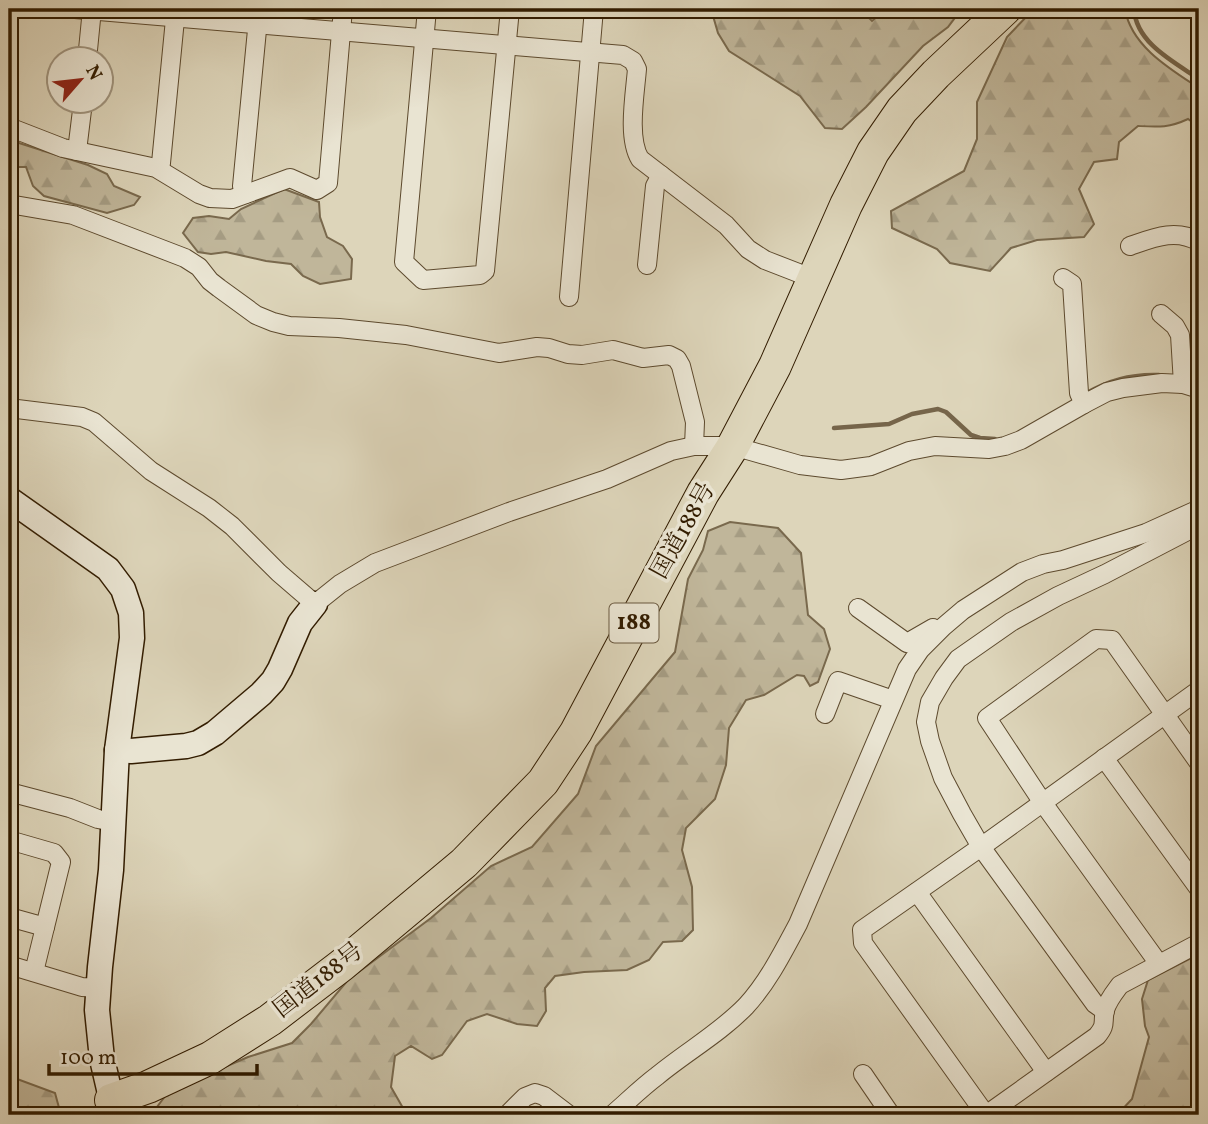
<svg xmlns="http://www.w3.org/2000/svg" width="1208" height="1124" viewBox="0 0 1208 1124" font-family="Vollkorn,'Noto Serif JP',serif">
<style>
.forest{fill:url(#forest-firs);stroke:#79694d;stroke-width:2}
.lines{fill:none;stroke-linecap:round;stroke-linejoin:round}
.stream{stroke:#76654a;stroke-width:4.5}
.street-casing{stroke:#5d4a2e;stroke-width:20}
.secondary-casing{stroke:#321c00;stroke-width:27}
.highway-casing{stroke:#321c00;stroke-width:34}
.street{stroke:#e9e4d2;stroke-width:18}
.secondary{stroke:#e9e4d2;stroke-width:24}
.highway{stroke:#ddd5ba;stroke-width:32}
.labels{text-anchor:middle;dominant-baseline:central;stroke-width:7;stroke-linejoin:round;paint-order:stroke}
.shield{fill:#e9e4d2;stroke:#69583f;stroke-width:2}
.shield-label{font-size:23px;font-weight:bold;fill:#321c00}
.street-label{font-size:24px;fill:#321c00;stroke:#e9e4d2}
</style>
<defs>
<pattern id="forest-firs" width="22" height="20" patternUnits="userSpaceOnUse" patternTransform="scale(1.75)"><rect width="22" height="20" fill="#c0b69a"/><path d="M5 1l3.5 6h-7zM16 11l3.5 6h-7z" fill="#a59c83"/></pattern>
</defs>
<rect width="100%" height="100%" fill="#ddd5ba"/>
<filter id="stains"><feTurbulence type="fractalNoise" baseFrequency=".00286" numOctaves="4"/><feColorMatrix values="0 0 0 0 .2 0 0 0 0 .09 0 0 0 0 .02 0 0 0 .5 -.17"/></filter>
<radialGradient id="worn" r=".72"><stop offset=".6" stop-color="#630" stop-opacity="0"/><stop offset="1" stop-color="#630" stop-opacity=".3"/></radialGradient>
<g class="forest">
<path d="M711 9H860L872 21 879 15 880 9H958L957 15 948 27 923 46 866 107 842 129 825 128 800 96 729 51 718 33Z"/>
<path d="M1041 9 1056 14 1070 13 1074 9H1125C1131 46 1170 69 1199 88V127L1188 119C1169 128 1158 127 1138 126L1119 142 1117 159 1094 162 1079 189 1094 224 1084 237 1037 240 1011 248 990 271 950 263 937 249 892 228 891 211 964 171 977 139V102L1007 37 1028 15Z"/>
<path d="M9 142 19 143 88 165 107 174 114 186 140 197 134 205 107 213 44 196 33 186 26 167H9Z"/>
<path d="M284 189 319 202 320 217 327 237 343 246 352 259 351 279 320 284 303 276 291 264 266 261 226 252 211 254 198 252 183 233 193 218 209 216 229 219 241 209Z"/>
<path d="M730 522 778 528 801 553 808 615 824 629 830 649 818 682 810 686 804 676 797 675 764 695 746 700 729 728 726 765 715 799 686 828 682 850 692 887 693 930 682 941 663 942 649 960 627 970 584 972 555 976 545 988 546 1011 537 1026 517 1024 487 1014 467 1021 442 1055 432 1059 411 1046 395 1056 391 1087 407 1115H154L157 1107 169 1091 248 1057 292 1043 311 1024 348 980 431 918 491 866 532 847 578 794 596 746 675 652 688 579 703 550 708 531Z"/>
<path d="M1199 954V1115H1117L1132 1099 1149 1037 1145 1026 1142 999 1148 980Z"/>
<path d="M9 1076 55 1093 61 1115H9Z"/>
</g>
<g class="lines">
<g class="stream">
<path d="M1134 9C1136 43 1174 62 1199 79"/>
<path d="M1189 377 1199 380"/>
<path d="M1087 393C1109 380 1134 374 1159 375"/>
<path d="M834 428 889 424 912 414 938 409 946 412 971 435 980 438 995 439"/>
</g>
<defs>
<g id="street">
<path d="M75 9 623 55 633 61 637 69C635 94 627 138 640 159L726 225 748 249 765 260 814 279"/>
<path d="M427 9 404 262 423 280 480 275 485 271 510 9"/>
<path d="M87 60 92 9"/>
<path d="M9 127 63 148 156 168 199 194 210 198 232 199 290 178 317 190 328 183 343 9"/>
<path d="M77 151 83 102"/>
<path d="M159 169 161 163 176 9"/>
<path d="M245 194 242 186 259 9"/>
<path d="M9 204 73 215 185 258 199 267 210 281 219 288 256 315 273 322 289 326 339 328 406 335 499 353 537 347 549 348 568 354 582 355 613 350 643 358 669 355 677 359 681 366 695 422 694 446"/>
<path d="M1130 246C1153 238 1176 228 1199 242"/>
<path d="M647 265 655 186 661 175"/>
<path d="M1063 278 1072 284 1079 393 1084 404"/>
<path d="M569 297 594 9"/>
<path d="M1161 314 1175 326 1180 335 1183 384"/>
<path d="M9 408 82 417 94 422 151 471 209 508 232 526 279 573 315 604 340 584 375 563 509 512 607 479 671 451 694 446H733L800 465 841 470 871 466 909 451 935 446 989 449 1005 446 1021 440 1084 404 1107 392 1123 388 1162 383 1183 384 1199 389"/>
<path d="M858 608 907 643 933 628"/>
<path d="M825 714 838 681 893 700"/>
<path d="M1104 758 1199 889"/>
<path d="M9 792 70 808 98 819 113 822"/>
<path d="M9 840 54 853 61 862 45 927"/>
<path d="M917 892 1046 1072"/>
<path d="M9 917 45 927 34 972"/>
<path d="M1159 964 1043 803 987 718 1096 639 1112 640 1199 763"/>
<path d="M9 965 82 987 99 988"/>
<path d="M1105 1011 1095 1004 981 847 962 814 943 778 930 741 926 722 930 702 944 678 958 659 1011 622 1058 596 1105 574 1199 525"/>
<path d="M863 1074 891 1115"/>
<path d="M507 1115 525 1097 535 1093 544 1096 569 1115"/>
<path d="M612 1115C627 1102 641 1088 657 1076 686 1052 720 1033 746 1006 768 982 783 952 798 924L907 669 920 650 943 627 963 610 1022 572 1043 564 1063 560 1146 533 1199 509"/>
<path d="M986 1115 863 943 862 930 981 847 1199 690"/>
<path d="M986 1115 1097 1036C1107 1024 1102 1023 1105 1010 1108 1000 1114 993 1120 985L1199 943"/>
</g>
<g id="secondary">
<path d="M9 499 108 569 123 589 131 613 132 638 117 750 111 870 100 967 97 1010 102 1059 115 1115"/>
<path d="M117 750 131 751 186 746 198 743 215 733 261 694 273 681 280 669 300 623 315 604"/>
</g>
<path id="highway" d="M111 1100 148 1087 210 1058 270 1020 342 965 464 863 543 782 576 732 703 493 733 446 775 366 846 205 873 152 902 110 936 74 1005 9"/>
</defs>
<use href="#street" class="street-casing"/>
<use href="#secondary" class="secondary-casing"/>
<use href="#highway" class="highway-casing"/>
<use href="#street" class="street"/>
<use href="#secondary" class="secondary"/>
<use href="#highway" class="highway"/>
</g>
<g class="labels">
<rect class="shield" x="609.5" y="603.5" width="49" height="39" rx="5"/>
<g class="shield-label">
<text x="634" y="623">188</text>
</g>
<g class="street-label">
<text transform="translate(684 531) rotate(-61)">国道188号</text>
<text transform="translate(319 981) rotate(-38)">国道188号</text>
</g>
</g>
<rect width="1208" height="1124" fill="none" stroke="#ddd5ba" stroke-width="35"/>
<rect x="10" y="10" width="1187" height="1103" fill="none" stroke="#321c00" stroke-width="3.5"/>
<rect x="18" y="18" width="1173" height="1089" fill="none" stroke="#321c00" stroke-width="2"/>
<g transform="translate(80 80) rotate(62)"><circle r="33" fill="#e9e4d2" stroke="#a0947e" stroke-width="2"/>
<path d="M0-5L12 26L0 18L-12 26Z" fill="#8f2418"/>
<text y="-10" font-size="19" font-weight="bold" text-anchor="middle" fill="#321c00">N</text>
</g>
<path d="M49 1064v10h208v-10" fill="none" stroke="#321c00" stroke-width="3.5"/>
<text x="60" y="1064" font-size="21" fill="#321c00" stroke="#e9e4d2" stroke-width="5" paint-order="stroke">100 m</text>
<rect width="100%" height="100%" filter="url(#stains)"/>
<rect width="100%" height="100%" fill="url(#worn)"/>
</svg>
